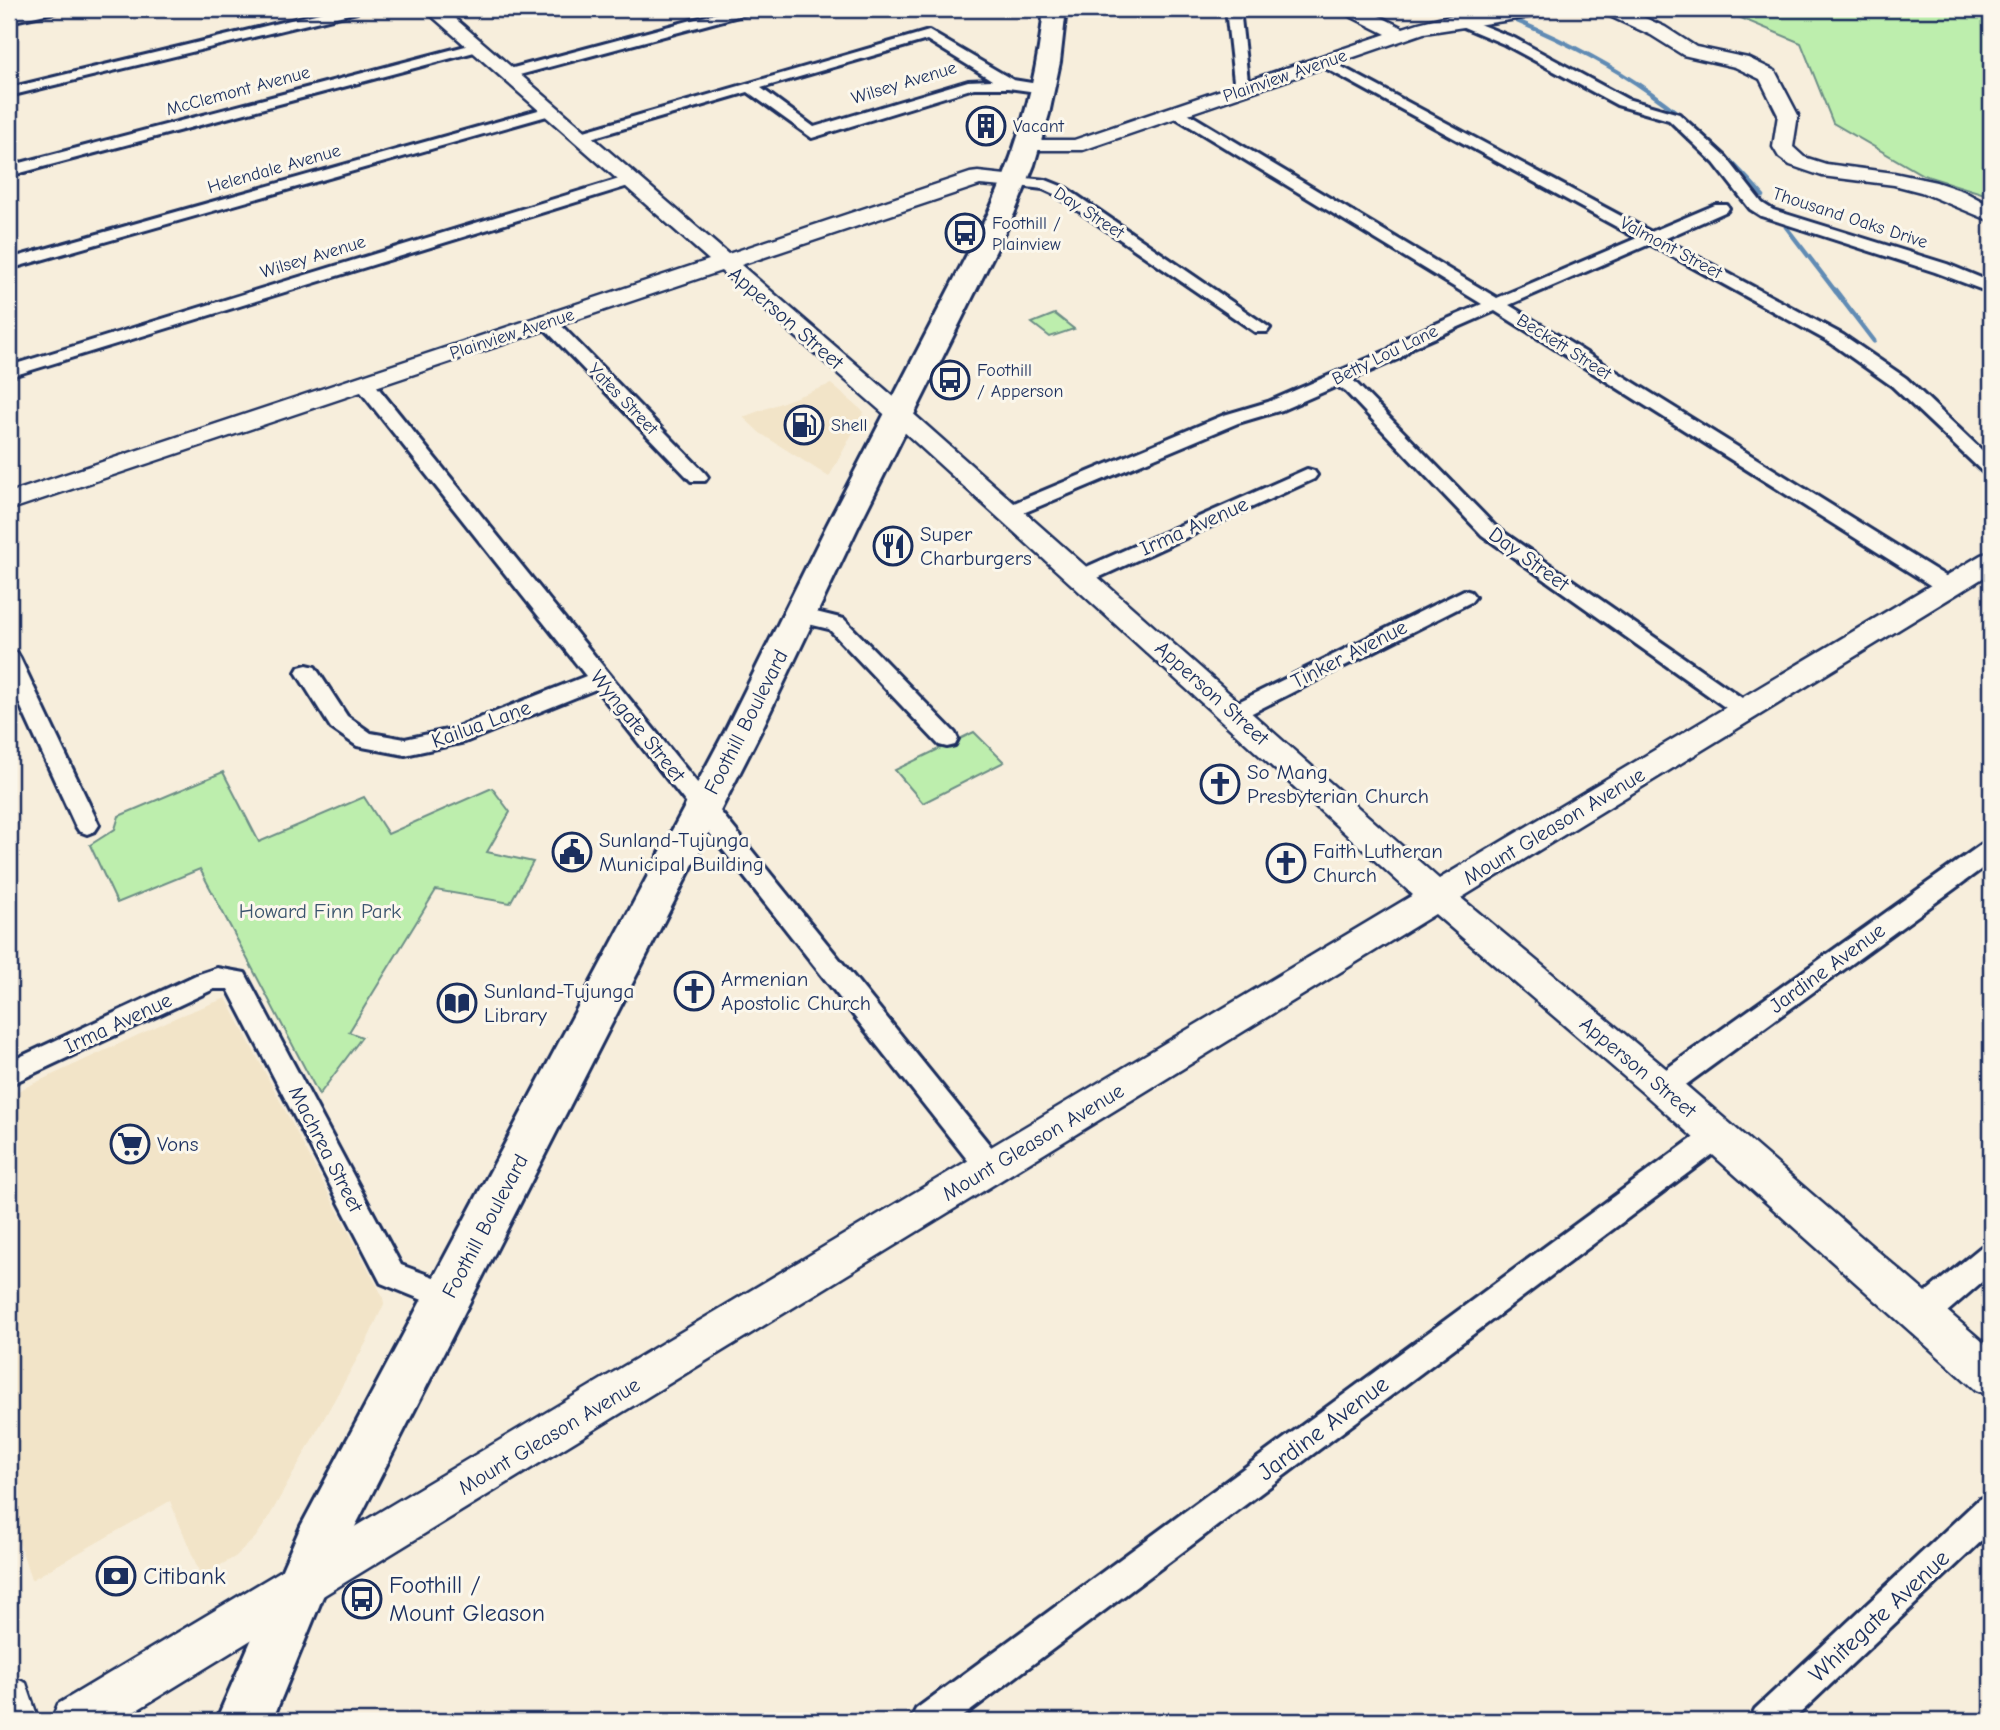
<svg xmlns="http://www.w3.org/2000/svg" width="2000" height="1730" viewBox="0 0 2000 1730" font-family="'Comic Neue',sans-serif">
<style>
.built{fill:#f2e4c8}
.green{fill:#bdeead;stroke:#6c8e86;stroke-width:2}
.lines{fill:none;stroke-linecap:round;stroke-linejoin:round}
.stream-far1{stroke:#618bb4;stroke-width:4.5}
.stream{stroke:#618bb4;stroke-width:5}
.street-casing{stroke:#1b2f5e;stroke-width:6}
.secondary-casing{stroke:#1b2f5e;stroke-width:5}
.primary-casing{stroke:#1b2f5e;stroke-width:6}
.street{fill:#fbf7ec;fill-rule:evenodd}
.secondary{fill:#fbf7ec;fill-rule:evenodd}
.primary{fill:#fbf7ec;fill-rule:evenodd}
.labels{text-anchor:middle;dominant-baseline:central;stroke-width:6;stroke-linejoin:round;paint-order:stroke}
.far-street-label{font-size:18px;fill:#1b2f5e;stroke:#fbf7ec}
.far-poi-label{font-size:18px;fill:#1b2f5e;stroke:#fbf7ec;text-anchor:start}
.street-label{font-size:21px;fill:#1b2f5e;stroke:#fbf7ec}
.poi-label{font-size:21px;fill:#1b2f5e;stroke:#fbf7ec;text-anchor:start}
.park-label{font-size:21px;fill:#3b556e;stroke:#fbf7ec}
.near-street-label{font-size:24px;fill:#1b2f5e;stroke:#fbf7ec}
.near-poi-label{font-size:24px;fill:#1b2f5e;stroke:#fbf7ec;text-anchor:start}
</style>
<rect width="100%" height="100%" fill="#f7eedc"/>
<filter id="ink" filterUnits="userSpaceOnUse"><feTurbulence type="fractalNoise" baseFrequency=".0143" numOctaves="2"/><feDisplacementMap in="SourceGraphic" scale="14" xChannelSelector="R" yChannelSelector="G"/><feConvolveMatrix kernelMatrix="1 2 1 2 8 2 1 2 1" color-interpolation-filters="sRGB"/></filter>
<g filter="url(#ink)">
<g class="built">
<path d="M831 384 864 412 829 477 760 433 743 417Z"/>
<path d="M226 998 383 1297 384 1304 367 1341 268 1519 255 1538 235 1557 201 1576 170 1501 31 1580 9 1509V1095L179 1016Z"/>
</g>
<g class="green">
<path d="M1726 9H1991V196L1923 175 1833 123 1801 43 1724 11Z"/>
<path d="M1055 314 1074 329 1050 337 1032 323Z"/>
<path d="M974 732 1004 762 923 803 895 770Z"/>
<path d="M223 772 259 842 364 797 388 834 492 788 510 812 487 852 533 862 510 903 436 890 349 1032 362 1037 319 1095 200 869 117 903 90 845 115 829 119 816Z"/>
</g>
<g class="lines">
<g class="stream-far1">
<path d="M1517 21C1621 65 1688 111 1763 196"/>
<path d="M1786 227 1836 292"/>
</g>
<path class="stream" d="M1835 290 1874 341"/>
<defs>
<g id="street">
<path d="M32 9H57L55 12 9 22V14Z"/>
<path d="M336 9H359L357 12 9 96V88Z"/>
<path d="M733 9H755L753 12 512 77 507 78 500 74 502 71Z"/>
<path d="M1226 9H1240L1249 90 1242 94 1235 90Z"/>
<path d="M1459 16 1514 38 1627 99 1679 114 1726 157 1762 203 1773 210 1947 264 1991 282V293L1935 272 1761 216 1750 209 1714 163 1669 120 1617 105 1504 44 1454 23V17Z"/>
<path d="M929 31 1013 80 1044 85 1051 89 1044 93 1008 88H974L812 138 748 92 584 140 579 142 571 137 574 134ZM927 40 992 80 968 81 814 127 761 88Z"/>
<path d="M477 43 484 47 482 50 9 176V166Z"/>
<path d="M1325 58 1651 232 1715 205H1727L1729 208 1727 211 1664 239 1843 335 1906 378 1991 459V475L1984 473 1892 386 1831 343 1650 244 1509 305 1955 582 1958 587 1955 592H1941L1495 311 1413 347 1400 358 1352 379 1496 527 1752 705 1755 710 1752 715 1744 718 1736 715 1482 535 1346 392 1337 386 1282 410 1238 423 1016 516H1002L999 512 1002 508 1224 415 1268 402 1388 350 1401 339 1482 304 1171 115 1169 112 1171 109H1181L1497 298 1637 238 1320 65 1318 62Z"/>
<path d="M549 107 554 108 556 111 554 114 9 269V259Z"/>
<path d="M629 176 637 181 635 184 9 377V366Z"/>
<path d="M1016 177 1046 180 1066 188 1270 328 1267 332H1255L1054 194 1043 189 1010 185 1008 182Z"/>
<path d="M548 317 554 318 705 473 708 477 705 481H691L542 326 539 322 542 318Z"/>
<path d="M364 377 371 379 1001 1159 1005 1168 1001 1177 991 1180 981 1177 596 689 465 742 405 755 357 746 331 728 296 672 299 667 307 665 315 667 347 716 371 733 405 739 452 729 586 676 357 387 355 383Z"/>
<path d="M1307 469 1314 471 1317 475 1314 479 1089 582H1075L1072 577 1075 572Z"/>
<path d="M1464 590 1471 592 1475 597 1471 602 1242 718 1234 721 1226 718 1223 713 1226 708Z"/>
<path d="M800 608 844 619 955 733 958 739 955 745 947 747 939 745 829 629 792 620 789 615 792 610Z"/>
<path d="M9 651 17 653 20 658 99 825 95 831 87 834 79 831 75 825 9 681Z"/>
<path d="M1991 841V862L1672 1095 1662 1098 1652 1095 1648 1087 1652 1079 1982 844Z"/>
<path d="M217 968 245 973 401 1265 458 1286 462 1296 458 1306 447 1310 381 1283 228 989H214L9 1085V1062L196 975Z"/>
<path d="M1718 1123 1728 1127 1732 1135 1728 1143 957 1721H910L916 1709 1708 1127Z"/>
<path d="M1991 1243V1274L1932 1325 1921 1329 1910 1325 1906 1315 1910 1305 1981 1247Z"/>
<path d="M1991 1494V1532L1792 1721H1749L1755 1709 1979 1499Z"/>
</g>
<g id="secondary">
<path d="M424 9H444L728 254 970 173 978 172 1024 177 1027 182 1024 187 1016 188 980 185 741 265 909 410 1439 879 1981 555 1991 552V573L1461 898 1675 1076 1991 1349V1396L1976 1390 1649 1098 1435 914 119 1721H51L58 1704 1413 895 891 420 721 271 9 510V493L709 260Z"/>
<path d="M1342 9H1365L1403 28C1450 12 1503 7 1552 9L1543 15 1424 33 1083 150H1029L1022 148 1019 144 1022 140H1074L1386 34 1344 13Z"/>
<path d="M1601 9H1625L1665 27 1696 47 1748 58 1775 71 1798 115 1793 147 1804 157 1826 164 1894 173 1936 182 1963 191 1991 206V221L1921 192 1894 185 1822 176 1790 165 1779 157 1773 147 1778 115 1760 79 1735 67 1683 55 1651 35 1603 13Z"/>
<path d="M9 1676 26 1683 39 1721H9Z"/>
</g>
<path id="primary" d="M1044 9H1066L1060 62 1049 114 1034 165 1014 214 859 525 760 733 337 1562 272 1721H216L301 1526 724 733 827 525 988 214C1018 148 1037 81 1044 9Z"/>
</defs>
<use href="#street" class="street-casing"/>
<use href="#secondary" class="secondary-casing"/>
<use href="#primary" class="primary-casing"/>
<use href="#street" class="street"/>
<use href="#secondary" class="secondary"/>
<use href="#primary" class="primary"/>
</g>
</g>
<defs>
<symbol id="building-ring" viewBox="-11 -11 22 22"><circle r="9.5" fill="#fbf7ec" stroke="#1b2f5e" stroke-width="1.5"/><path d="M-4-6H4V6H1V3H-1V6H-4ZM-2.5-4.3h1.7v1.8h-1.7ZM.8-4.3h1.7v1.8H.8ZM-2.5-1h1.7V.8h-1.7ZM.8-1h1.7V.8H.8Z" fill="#1b2f5e"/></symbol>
<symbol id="bus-ring" viewBox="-11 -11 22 22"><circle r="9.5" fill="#fbf7ec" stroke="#1b2f5e" stroke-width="1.5"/><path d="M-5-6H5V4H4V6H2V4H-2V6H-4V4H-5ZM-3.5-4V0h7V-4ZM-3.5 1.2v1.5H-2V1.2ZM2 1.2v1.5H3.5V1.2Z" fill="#1b2f5e"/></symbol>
<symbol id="fuel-ring" viewBox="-11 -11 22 22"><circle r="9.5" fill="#fbf7ec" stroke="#1b2f5e" stroke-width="1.5"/><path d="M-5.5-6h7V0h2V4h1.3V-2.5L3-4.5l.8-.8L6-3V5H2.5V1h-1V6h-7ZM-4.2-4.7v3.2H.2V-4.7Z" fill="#1b2f5e"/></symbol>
<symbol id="restaurant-ring" viewBox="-11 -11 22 22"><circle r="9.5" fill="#fbf7ec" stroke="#1b2f5e" stroke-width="1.5"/><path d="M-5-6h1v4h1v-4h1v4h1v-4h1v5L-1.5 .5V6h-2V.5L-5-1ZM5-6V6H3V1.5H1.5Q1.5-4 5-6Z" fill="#1b2f5e"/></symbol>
<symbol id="church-ring" viewBox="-11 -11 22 22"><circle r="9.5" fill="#fbf7ec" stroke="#1b2f5e" stroke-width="1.5"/><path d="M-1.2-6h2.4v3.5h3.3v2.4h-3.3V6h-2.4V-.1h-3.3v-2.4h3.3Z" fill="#1b2f5e"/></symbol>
<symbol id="civic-ring" viewBox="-11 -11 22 22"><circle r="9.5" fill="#fbf7ec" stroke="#1b2f5e" stroke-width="1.5"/><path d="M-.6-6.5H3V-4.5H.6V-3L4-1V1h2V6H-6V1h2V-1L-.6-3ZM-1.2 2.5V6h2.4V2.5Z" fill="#1b2f5e"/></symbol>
<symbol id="library-ring" viewBox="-11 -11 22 22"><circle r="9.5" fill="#fbf7ec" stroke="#1b2f5e" stroke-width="1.5"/><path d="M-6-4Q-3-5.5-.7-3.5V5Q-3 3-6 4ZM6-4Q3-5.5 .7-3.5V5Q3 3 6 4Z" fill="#1b2f5e"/></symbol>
<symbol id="supermarket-ring" viewBox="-11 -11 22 22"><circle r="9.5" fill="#fbf7ec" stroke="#1b2f5e" stroke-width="1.5"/><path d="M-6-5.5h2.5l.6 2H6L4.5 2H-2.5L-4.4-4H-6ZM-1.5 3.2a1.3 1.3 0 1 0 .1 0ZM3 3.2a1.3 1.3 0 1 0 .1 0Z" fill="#1b2f5e"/></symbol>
<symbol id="bank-ring" viewBox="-11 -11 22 22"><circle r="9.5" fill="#fbf7ec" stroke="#1b2f5e" stroke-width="1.5"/><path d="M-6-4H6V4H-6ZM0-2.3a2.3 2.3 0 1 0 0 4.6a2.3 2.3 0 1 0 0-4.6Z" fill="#1b2f5e"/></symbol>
</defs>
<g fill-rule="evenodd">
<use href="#building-ring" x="964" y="104" width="44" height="44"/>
<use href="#bus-ring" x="943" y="211" width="44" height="44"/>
<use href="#bus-ring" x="928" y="358" width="44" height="44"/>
<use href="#fuel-ring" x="782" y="403" width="44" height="44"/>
<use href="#restaurant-ring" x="871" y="524" width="44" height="44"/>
<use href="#church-ring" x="1198" y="762" width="44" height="44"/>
<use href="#civic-ring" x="550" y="830" width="44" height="44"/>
<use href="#church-ring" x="1264" y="841" width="44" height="44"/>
<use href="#church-ring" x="672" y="969" width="44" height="44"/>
<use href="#library-ring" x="435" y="981" width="44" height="44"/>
<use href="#supermarket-ring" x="108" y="1122" width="44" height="44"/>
<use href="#bank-ring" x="94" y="1554" width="44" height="44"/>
<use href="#bus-ring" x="340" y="1577" width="44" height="44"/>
</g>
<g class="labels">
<g class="far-street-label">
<text transform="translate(1285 76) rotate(-19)">Plainview Avenue</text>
<text transform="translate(904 83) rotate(-17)">Wilsey Avenue</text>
<text transform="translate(238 91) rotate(-15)">McClemont Avenue</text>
<text transform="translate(274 169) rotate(-16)">Helendale Avenue</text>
<text transform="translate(1089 213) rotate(33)">Day Street</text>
<text transform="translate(1850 218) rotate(18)">Thousand Oaks Drive</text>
<text transform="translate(1671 248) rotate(28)">Valmont Street</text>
<text transform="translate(313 257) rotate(-17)">Wilsey Avenue</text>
<text transform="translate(512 334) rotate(-18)">Plainview Avenue</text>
<text transform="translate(1564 347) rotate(32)">Beckett Street</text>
<text transform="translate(1385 355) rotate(-26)">Betty Lou Lane</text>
<text transform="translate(623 399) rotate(46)">Yates Street</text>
</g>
<g class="far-poi-label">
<text x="1013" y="126">Vacant</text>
<text x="992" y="223">Foothill /<tspan x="992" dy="21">Plainview</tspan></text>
<text x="977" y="370">Foothill<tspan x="977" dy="21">/ Apperson</tspan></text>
<text x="831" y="425">Shell</text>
</g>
<g class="street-label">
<text transform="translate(786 318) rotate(41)">Apperson Street</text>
<text transform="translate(1194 526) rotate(-24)">Irma Avenue</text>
<text transform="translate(1529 559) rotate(36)">Day Street</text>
<text transform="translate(1349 654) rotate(-27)">Tinker Avenue</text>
<text transform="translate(1212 693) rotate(42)">Apperson Street</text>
<text transform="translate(746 722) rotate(-63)">Foothill Boulevard</text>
<text transform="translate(481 724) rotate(-20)">Kailua Lane</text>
<text transform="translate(638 726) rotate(51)">Wyngate Street</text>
<text transform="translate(1554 826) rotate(-31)">Mount Gleason Avenue</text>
<text transform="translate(1827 968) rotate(-36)">Jardine Avenue</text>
<text transform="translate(118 1023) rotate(-25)">Irma Avenue</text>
<text transform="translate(1638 1067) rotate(40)">Apperson Street</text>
<text transform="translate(1033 1142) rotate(-31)">Mount Gleason Avenue</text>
<text transform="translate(326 1149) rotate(63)">Machrea Street</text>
<text transform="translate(485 1226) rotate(-62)">Foothill Boulevard</text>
<text transform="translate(549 1436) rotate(-31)">Mount Gleason Avenue</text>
</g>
<g class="poi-label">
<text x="920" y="534">Super<tspan x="920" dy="24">Charburgers</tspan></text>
<text x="1247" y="772">So Mang<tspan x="1247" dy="24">Presbyterian Church</tspan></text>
<text x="599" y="840">Sunland-Tujunga<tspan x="599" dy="24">Municipal Building</tspan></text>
<text x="1313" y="851">Faith Lutheran<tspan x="1313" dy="24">Church</tspan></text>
<text x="721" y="979">Armenian<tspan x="721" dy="24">Apostolic Church</tspan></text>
<text x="484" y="991">Sunland-Tujunga<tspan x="484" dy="24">Library</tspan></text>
<text x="157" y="1144">Vons</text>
</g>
<g class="park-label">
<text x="320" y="911">Howard Finn Park</text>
</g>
<g class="near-street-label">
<text transform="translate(1323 1428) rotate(-37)">Jardine Avenue</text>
<text transform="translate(1879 1616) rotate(-43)">Whitegate Avenue</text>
</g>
<g class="near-poi-label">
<text x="143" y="1576">Citibank</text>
<text x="389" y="1585">Foothill /<tspan x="389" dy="28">Mount Gleason</tspan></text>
</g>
</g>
<rect width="2000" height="1730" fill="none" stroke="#fbf7ec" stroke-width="35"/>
<rect x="18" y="18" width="1965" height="1695" fill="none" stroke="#1b2f5e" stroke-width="2.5" filter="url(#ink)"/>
</svg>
